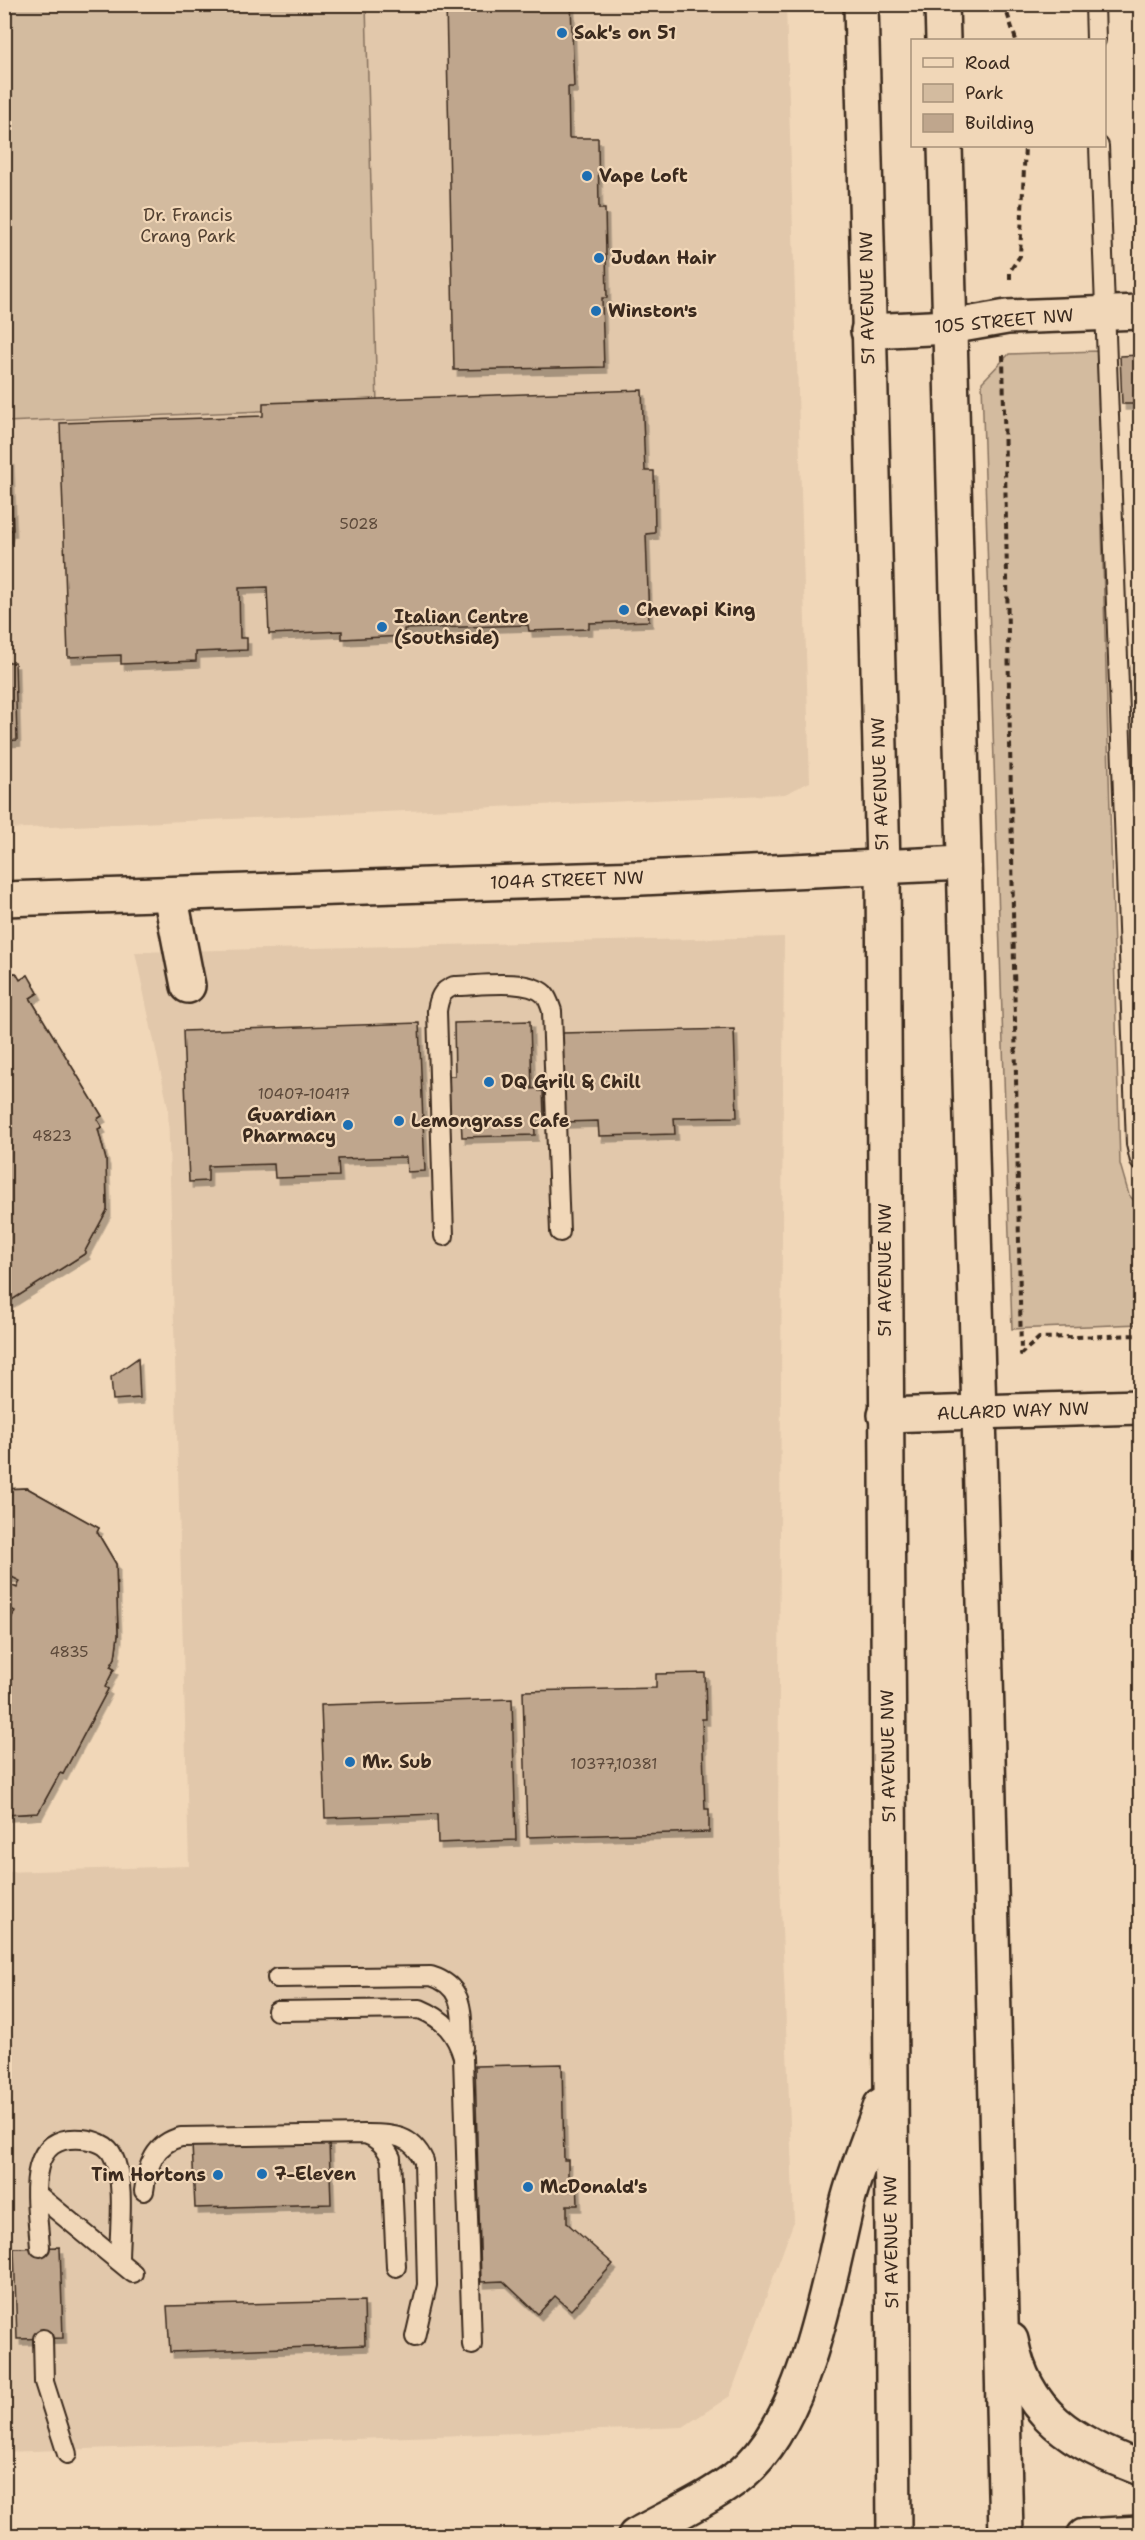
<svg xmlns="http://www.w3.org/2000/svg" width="1145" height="2540" viewBox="0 0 1145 2540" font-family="'Shantell Sans',sans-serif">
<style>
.built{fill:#e2c8ab}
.green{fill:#d3bb9f;stroke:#87725e;stroke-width:1.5}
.building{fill:#bfa68d;stroke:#3b2a1e;stroke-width:1.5;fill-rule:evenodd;filter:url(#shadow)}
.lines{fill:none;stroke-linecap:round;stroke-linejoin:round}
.lane-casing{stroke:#3b2a1e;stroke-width:22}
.street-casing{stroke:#3b2a1e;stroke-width:38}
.secondary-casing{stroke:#3b2a1e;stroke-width:38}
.path{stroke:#3b2a1e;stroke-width:4;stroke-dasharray:6 4.5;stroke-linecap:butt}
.lane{stroke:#f1d7b8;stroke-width:18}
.street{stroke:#f1d7b8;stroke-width:33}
.secondary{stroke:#f1d7b8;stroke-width:33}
.poi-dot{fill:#1f6fb2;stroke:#f1d7b8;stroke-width:2}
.labels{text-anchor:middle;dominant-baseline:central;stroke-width:4.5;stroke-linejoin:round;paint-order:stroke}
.number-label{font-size:15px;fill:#5c493a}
.poi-label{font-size:18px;font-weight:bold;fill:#3b2a1e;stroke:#f1d7b8;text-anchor:start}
.park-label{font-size:18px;fill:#524031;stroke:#f1d7b8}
.street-label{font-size:18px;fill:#3b2a1e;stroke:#f1d7b8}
</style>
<defs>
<filter id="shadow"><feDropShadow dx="3.5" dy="6" stdDeviation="0" flood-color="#0004"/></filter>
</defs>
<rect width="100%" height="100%" fill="#f1d7b8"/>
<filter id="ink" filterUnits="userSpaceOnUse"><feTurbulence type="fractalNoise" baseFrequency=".0167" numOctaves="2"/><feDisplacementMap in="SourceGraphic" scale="12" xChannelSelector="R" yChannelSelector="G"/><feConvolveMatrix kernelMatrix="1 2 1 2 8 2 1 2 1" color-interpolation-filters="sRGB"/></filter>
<g filter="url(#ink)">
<g class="built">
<path d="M366 5H786L810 782 785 794 6 829 4 422 376 406Z"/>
<path d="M784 937 778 1832 794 2221 730 2396 683 2427 5 2452 4 1872 189 1866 168 1107 135 952Z"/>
</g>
<g class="green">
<path d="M4 5H366L377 406 5 422Z"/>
<path d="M1097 351 1120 1164 1129 1195 1140 1207V1324L1012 1329 982 382 1009 354Z"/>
</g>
<g class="building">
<path d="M446 4H571L574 87H568L569 138H598L599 209H605L607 298H602L604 367 454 370Z"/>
<path d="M1140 355V404H1122L1120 356Z"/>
<path d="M642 390 645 471H654L655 533 646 534 649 621 589 623V629L529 631 528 625 404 629V636L342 639V631L269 634 267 587 239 588 240 638H247V650L196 652V661L121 664V655L68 657 60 423 263 416V403Z"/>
<path d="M4 459H10L13 530H10L8 537H4Z"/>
<path d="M4 662H15L17 740 4 741Z"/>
<path d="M16 973 20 980 28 975 38 993 30 998 102 1116 97 1119 102 1127 98 1129 106 1160 107 1210 85 1251 86 1253 4 1305V1148L7 1147 4 1142V974ZM17 1161 21 1168 17 1171 27 1186H16L5 1168Z"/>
<path d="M16 973 20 980 28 975 38 993 30 998 102 1116 97 1119 102 1127 98 1129 106 1160 107 1210 85 1251 86 1253 4 1305V974Z"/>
<path d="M530 1021 532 1089 539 1088V1091H543L544 1115H534L535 1135 462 1137 461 1117H448L447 1076H455L454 1023Z"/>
<path d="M419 1023 425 1171 407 1172 406 1157 338 1159 339 1176 275 1178 274 1164 208 1166V1181L189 1182 183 1031Z"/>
<path d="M734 1029 737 1117 674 1118 675 1134 599 1136 598 1121 565 1122 562 1033Z"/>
<path d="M138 1358 140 1398 113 1400 111 1377Z"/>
<path d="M27 1488 99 1528 97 1532 116 1564 118 1635 115 1658 110 1667 114 1669 105 1687 108 1689 63 1774 60 1773 38 1813 4 1815V1694L11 1681 4 1677V1665L12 1669 24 1648 11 1642 4 1655V1625L7 1627 15 1611 4 1605V1582L17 1588 20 1581 4 1573V1489ZM26 1610 39 1611 31 1627 35 1629 30 1639 15 1631Z"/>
<path d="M27 1488 99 1528 97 1532 116 1564 118 1635 115 1658 110 1667 114 1669 105 1687 108 1689 63 1774 60 1773 38 1813 4 1815V1625L7 1627 15 1611 4 1605V1582L17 1588 20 1581 4 1573V1489Z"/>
<path d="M705 1673 706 1719H702L705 1809H709V1832L527 1837 523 1691 656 1688V1674Z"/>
<path d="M512 1699 516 1840 438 1843 437 1814 325 1818 321 1705Z"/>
<path d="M562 2064 564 2160H568V2177H577L578 2205H567V2223L613 2264 571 2310 555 2296 538 2314 503 2281 481 2282 475 2066Z"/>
<path d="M329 2141 331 2204 195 2208 192 2144Z"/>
<path d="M60 2247 63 2338 17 2339 14 2248Z"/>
<path d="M364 2301 365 2345 170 2352 167 2306Z"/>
</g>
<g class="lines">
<defs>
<g id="lane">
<path d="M1095 4 1096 40"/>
<path d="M1099 146 1136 1144 1140 1161"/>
<path d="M444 1236 437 1011C439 998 441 991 454 986 477 986 526 978 544 994 548 998 550 1005 552 1011L560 1232"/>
<path d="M277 1978 431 1976C467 1987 461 2016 463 2048"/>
<path d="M277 2011 420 2009C444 2019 456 2033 463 2057L472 2345"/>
<path d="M367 2134C393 2134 412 2135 424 2161L427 2285 415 2337"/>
<path d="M144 2191C147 2166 155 2143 181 2137L365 2134C378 2138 385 2146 391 2158L396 2267"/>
<path d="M38 2195 133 2273"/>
<path d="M40 2247C38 2209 20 2133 82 2139 93 2140 108 2144 113 2156 126 2182 119 2232 119 2261"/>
<path d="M43 2339 44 2382 67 2454"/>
</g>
<g id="street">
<path d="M868 331 950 327 1007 317 1140 312"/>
<path d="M170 894 188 986"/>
<path d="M4 899 641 878 963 863"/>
<path d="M885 1415 1140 1407"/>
</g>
<g id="secondary">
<path d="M861 4 883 866 894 2536"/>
<path d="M942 4 943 40"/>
<path d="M945 146 987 1714 1006 2536"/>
<path d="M1011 2340C1025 2415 1074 2443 1140 2468"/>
<path d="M635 2536C668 2517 725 2492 751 2465 808 2407 829 2281 847 2204 855 2171 870 2137 881 2105"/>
<path d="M1084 2536 1140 2533"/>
</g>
</defs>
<use href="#lane" class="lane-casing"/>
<use href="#street" class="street-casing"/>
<use href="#secondary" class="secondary-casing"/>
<g class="path">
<path d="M1004 4 1016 40"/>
<path d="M1010 279V271L1020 256 1025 146"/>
<path d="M1003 355 1021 1354 1039 1338 1140 1335"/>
</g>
<use href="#lane" class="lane"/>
<use href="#street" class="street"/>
<use href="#secondary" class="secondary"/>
</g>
</g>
<g class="poi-dot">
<circle cx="562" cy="33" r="6"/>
<circle cx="587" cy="176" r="6"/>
<circle cx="599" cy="258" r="6"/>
<circle cx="596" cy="311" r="6"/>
<circle cx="624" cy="610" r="6"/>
<circle cx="382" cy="627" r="6"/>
<circle cx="489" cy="1082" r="6"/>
<circle cx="399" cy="1121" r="6"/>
<circle cx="348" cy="1125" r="6"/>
<circle cx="350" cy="1762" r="6"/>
<circle cx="262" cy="2174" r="6"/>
<circle cx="218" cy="2175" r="6"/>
<circle cx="528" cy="2187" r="6"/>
</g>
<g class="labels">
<g class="number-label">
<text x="359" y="524">5028</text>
<text x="304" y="1094">10407-10417</text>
<text x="52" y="1136">4823</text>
<text x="69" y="1652">4835</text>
<text x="614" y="1764">10377,10381</text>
</g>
<g class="poi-label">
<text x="574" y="33">Sak's on 51</text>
<text x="599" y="176">Vape Loft</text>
<text x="611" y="258">Judan Hair</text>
<text x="608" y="311">Winston's</text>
<text x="636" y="610">Chevapi King</text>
<text x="394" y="617">Italian Centre<tspan x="394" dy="21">(Southside)</tspan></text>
<text x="501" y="1082">DQ Grill &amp; Chill</text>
<text x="336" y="1115" text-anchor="end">Guardian<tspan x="336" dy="21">Pharmacy</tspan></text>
<text x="411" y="1121">Lemongrass Cafe</text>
<text x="362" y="1762">Mr. Sub</text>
<text x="274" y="2174">7-Eleven</text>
<text x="206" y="2175" text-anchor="end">Tim Hortons</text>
<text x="540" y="2187">McDonald's</text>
</g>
<g class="park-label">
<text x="188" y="215">Dr. Francis<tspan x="188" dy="21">Crang Park</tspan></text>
</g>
<g class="street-label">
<text transform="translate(867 298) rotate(-91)">51 AVENUE NW</text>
<text transform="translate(1004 321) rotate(-5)">105 STREET NW</text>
<text transform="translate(880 784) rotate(-92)">51 AVENUE NW</text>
<text transform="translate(567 880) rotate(-2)">104A STREET NW</text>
<text transform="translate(885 1270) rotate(-90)">51 AVENUE NW</text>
<text transform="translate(1013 1411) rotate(-2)">ALLARD WAY NW</text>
<text transform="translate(888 1756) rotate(-91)">51 AVENUE NW</text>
<text transform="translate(891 2242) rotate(-91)">51 AVENUE NW</text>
</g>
</g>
<rect width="1145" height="2540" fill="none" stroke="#f1d7b8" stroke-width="24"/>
<rect x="12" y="12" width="1121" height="2516" fill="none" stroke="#3b2a1e" stroke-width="2" filter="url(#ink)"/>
<rect x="911" y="39" width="195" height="108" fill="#f1d7b8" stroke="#a8927a" stroke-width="1.5"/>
<rect x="923" y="58" width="30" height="9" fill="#f1d7b8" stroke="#a8927a" stroke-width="1.5"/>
<text x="965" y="69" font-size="18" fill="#3b2a1e">Road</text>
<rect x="923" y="84" width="30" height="18" fill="#d3bb9f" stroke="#a8927a" stroke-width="1.5"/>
<text x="965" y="99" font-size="18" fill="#3b2a1e">Park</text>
<rect x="923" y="114" width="30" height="18" fill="#bfa68d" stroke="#a8927a" stroke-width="1.5"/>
<text x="965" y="129" font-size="18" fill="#3b2a1e">Building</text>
</svg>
